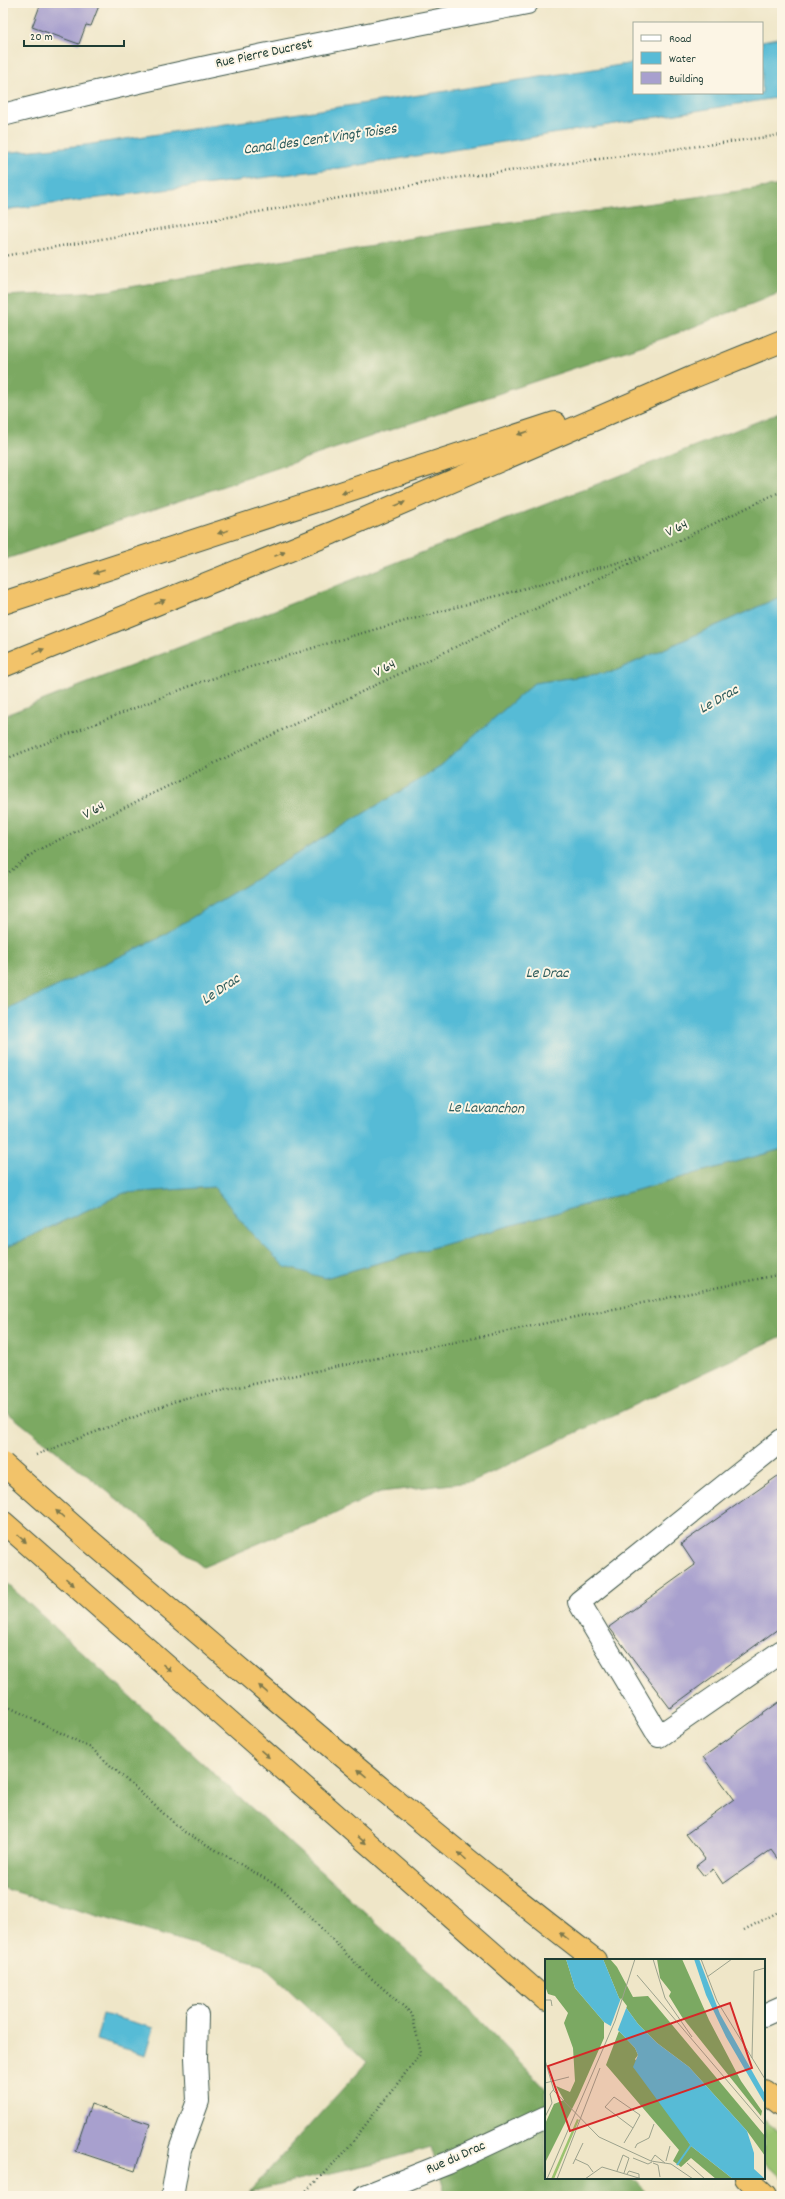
<svg xmlns="http://www.w3.org/2000/svg" width="785" height="2199" viewBox="0 0 785 2199" font-family="Dekko,sans-serif">
<style>
.green{fill:#9ac36f;stroke:#5c8052}
.forest{fill:#7ba962;stroke:#4d734b}
.water{fill:#57bbd6;stroke:#3b7c85}
.building{fill:#a8a0ce}
.lines{fill:none;stroke-linecap:round;stroke-linejoin:round}
.minor-casing{stroke:#3e564a;stroke-width:24}
.highway-casing{stroke:#3e564a;stroke-width:24}
.path{stroke:#3e564a;stroke-width:2.5;stroke-dasharray:1 3;stroke-linecap:butt}
.minor{stroke:#fff;stroke-width:22}
.highway{stroke:#f2c36a;stroke-width:22}
.highway-bridge-casing{stroke:#3e564a;stroke-width:24;stroke-linecap:butt}
.highway-bridge{stroke:#f2c36a;stroke-width:22}
.oneway{fill:#7e794c}
.labels{text-anchor:middle;dominant-baseline:central;stroke-width:4;stroke-linejoin:round;paint-order:stroke}
.street-label{font-size:14px;fill:#1f3d34;stroke:#fcf5e5}
.water-label{font-size:15px;font-style:italic;fill:#2d5c5c;stroke:#fcf5e5}
.inset-river{fill:none;stroke:#57bbd6;stroke-width:2}
.inset-road{fill:none;stroke:#9ca28d;stroke-width:1}
.view{fill:#d62828;fill-opacity:0.15;stroke:#d62828;stroke-width:2}
.inset-edge{fill:none;stroke:#1f3d34;stroke-width:2}
</style>
<rect width="100%" height="100%" fill="#fcf5e5"/>
<filter id="ink" filterUnits="userSpaceOnUse"><feTurbulence type="fractalNoise" baseFrequency=".025" numOctaves="2"/><feDisplacementMap in="SourceGraphic" scale="8" xChannelSelector="R" yChannelSelector="G"/><feConvolveMatrix kernelMatrix="1 2 1 2 8 2 1 2 1" color-interpolation-filters="sRGB"/></filter>
<filter id="wash" filterUnits="userSpaceOnUse"><feTurbulence type="fractalNoise" baseFrequency=".012" numOctaves="4" result="noise"/><feDisplacementMap in="SourceGraphic" scale="16" xChannelSelector="R" yChannelSelector="G"/><feGaussianBlur stdDeviation="0.9" result="paint"/><feColorMatrix in="noise" values="0 0 0 0 0 0 0 0 0 0 0 0 0 0 0 0 0 1.4 0 .05"/><feComposite in="paint" operator="in"/></filter>
<g filter="url(#wash)">
<rect width="100%" height="100%" fill="#efe6c8"/>
<path class="green" d="M764 2120 782 2134V2179L764 2162Z"/>
<g class="forest">
<path d="M782 185V292L670 336 3 560V296L107 291 459 230Z"/>
<path d="M782 412V596L613 672 534 683 437 769 155 940 3 1012V716Z"/>
<path d="M782 1149V1336L471 1482 380 1492 322 1520 269 1539 203 1567 3 1409V1249L124 1193 214 1187 252 1234 325 1278Z"/>
<path d="M3 1580 451 1991 546 2089V2178H632L650 2196H446L431 2147 383 2161 249 2192 367 2062 261 1964 3 1888Z"/>
</g>
<g class="water">
<path d="M782 37V97L348 167 3 210V153L85 145 634 63V93H762V41Z"/>
<path d="M782 596V1149L325 1278 285 1267 252 1234 214 1187 124 1193 3 1249V1012L155 940 437 769 534 683 613 672Z"/>
<path d="M103 2014 154 2028 146 2055 96 2040Z"/>
</g>
<g id="blocks">
<g class="building">
<path d="M41 3H100L91 26 86 25 79 44 32 27Z"/>
<path d="M782 1473V1626L670 1708 609 1627 695 1565 681 1544Z"/>
<path d="M782 1700V1859L779 1861 771 1850 723 1884 713 1869 704 1876 696 1866 705 1859 686 1834 734 1799 703 1757Z"/>
<path d="M91 2104 150 2124 135 2171 75 2151Z"/>
</g>
</g>
</g>
<g filter="url(#ink)">
<use href="#blocks" fill-opacity="0" stroke="#3e564a" stroke-width="1"/>
<g class="lines">
<defs>
<g id="minor">
<path d="M3 115C176 70 351 37 527 3"/>
<path d="M782 1440 579 1602 659 1736 782 1651"/>
<path d="M764 2015 782 2007"/>
<path d="M172 2196 180 2150 198 2101 196 2058 197 2015"/>
<path d="M365 2196 448 2163 546 2117"/>
</g>
<g id="highway">
<path d="M3 603 555 423"/>
<path d="M3 666 332 533 693 377 782 341"/>
<path d="M3 1522 546 2000"/>
<path d="M89 1540C256 1682 421 1827 595 1960"/>
<path d="M764 2091 782 2105"/>
<path d="M746 2178 765 2196"/>
</g>
</defs>
<use href="#minor" class="minor-casing"/>
<use href="#highway" class="highway-casing"/>
<g class="path">
<path d="M3 256 455 178 782 135"/>
<path d="M3 760 198 683 362 633 642 556"/>
<path d="M3 877 36 851 288 727 782 491"/>
<path d="M36 1455 181 1399 782 1274"/>
<path d="M3 1704 91 1748 183 1831 283 1889 362 1970 412 2014 421 2053 343 2154 301 2196"/>
<path d="M744 1930 782 1910"/>
</g>
<use href="#minor" class="minor"/>
<use href="#highway" class="highway"/>
<defs>
<path id="highway-bridge" d="M3 1464 89 1540"/>
</defs>
<use href="#highway-bridge" class="highway-bridge-casing"/>
<use href="#highway-bridge" class="highway-bridge"/>
</g>
<defs><path id="oneway-solid" d="M-6-.8H1V-3.2L6.5 0L1 3.2V.8H-6Z"/></defs>
<g class="oneway">
<use href="#oneway-solid" transform="translate(523 433) rotate(162)"/>
<use href="#oneway-solid" transform="translate(347 492) rotate(162)"/>
<use href="#oneway-solid" transform="translate(400 504) rotate(-23)"/>
<use href="#oneway-solid" transform="translate(223 532) rotate(162)"/>
<use href="#oneway-solid" transform="translate(280 554) rotate(-22)"/>
<use href="#oneway-solid" transform="translate(99 572) rotate(162)"/>
<use href="#oneway-solid" transform="translate(160 602) rotate(-22)"/>
<use href="#oneway-solid" transform="translate(39 651) rotate(-22)"/>
<use href="#oneway-solid" transform="translate(60 1514) rotate(-138)"/>
<use href="#oneway-solid" transform="translate(22 1539) rotate(42)"/>
<use href="#oneway-solid" transform="translate(70 1582) rotate(41)"/>
<use href="#oneway-solid" transform="translate(167 1668) rotate(41)"/>
<use href="#oneway-solid" transform="translate(263 1689) rotate(-139)"/>
<use href="#oneway-solid" transform="translate(265 1754) rotate(41)"/>
<use href="#oneway-solid" transform="translate(362 1773) rotate(-140)"/>
<use href="#oneway-solid" transform="translate(362 1840) rotate(41)"/>
<use href="#oneway-solid" transform="translate(462 1856) rotate(-140)"/>
<use href="#oneway-solid" transform="translate(564 1936) rotate(-143)"/>
</g>
</g>
<g class="labels">
<g class="street-label">
<text transform="translate(264 54) rotate(-12)">Rue Pierre Ducrest</text>
<text transform="translate(677 529) rotate(-25)">V 64</text>
<text transform="translate(385 669) rotate(-26)">V 64</text>
<text transform="translate(94 811) rotate(-26)">V 64</text>
<text transform="translate(456 2158) rotate(-24)">Rue du Drac</text>
</g>
<g class="water-label">
<text transform="translate(320 140) rotate(-8)">Canal des Cent Vingt Toises</text>
<text transform="translate(719 700) rotate(-30)">Le Drac</text>
<text x="547" y="974">Le Drac</text>
<text transform="translate(221 990) rotate(-34)">Le Drac</text>
<text transform="translate(486 1109) rotate(1)">Le Lavanchon</text>
</g>
</g>
<g transform="translate(545 1959)">
<rect width="220" height="220" fill="#efe6c8"/>
<path d="M32 160 34 161 9 220H6Z" fill="#9ac36f"/>
<path d="M0 0H21L30 29 59 63V79L33 138 0 204V165L9 145 19 141 11 127 25 133 30 122 28 89 19 64 23 54 10 37 3 35 0 27ZM58 0H65L72 8 88 38 103 37 220 177V197L202 172 144 108 112 84 93 65 74 39ZM112 0H137L164 61 196 122 217 152 216 157 137 58 124 37 126 33 115 19ZM74 72 90 89 93 96 90 100 146 187 188 220H171L146 199 136 208 128 202 134 191 61 106Z" fill="#7ba962"/>
<path d="M21 0H58L74 39 93 65 112 84 144 108 202 172 209 194V210L220 220H188L146 187 88 108 93 96 90 89 74 72 59 63 30 29ZM149 0H154L175 55 220 135V145L181 78 161 36Z" fill="#57bbd6"/>
<path d="M76 39 82 47 72 73 65 69Z" fill="#efe6c8"/>
<path class="inset-river" d="M132 206 146 186"/>
<path class="inset-road" d="M108 0 120 39 147 78M156 0 172 42 220 120M92 16 220 166M162 18 187 0M0 41H6L7 47M207 99 209 12 220 9M0 101 9 132 54 178 106 202 126 205 148 220M0 124 24 118M0 158 7 144 5 135 9 130M79 184 88 169 95 156 69 138 60 148 88 169M90 189 92 185 104 179 109 165M88 199 103 205 107 203M30 200 43 206 48 213M106 202 110 196 120 204M121 202 125 187M108 204 113 206 115 218M142 204 160 220M28 205 38 184M72 212 78 196 84 199 79 214M82 215 84 212 94 215V219M2 220 70 62 90 0M12 220 55 109M40 220 57 208 97 220"/>
<path class="view" d="M185 44 207 109 25 172 3 107Z"/>
<rect width="220" height="220" class="inset-edge"/>
</g>
<rect width="785" height="2199" fill="none" stroke="#fcf5e5" stroke-width="16"/>
<rect x="633" y="22" width="130" height="72" fill="#fcf5e5" stroke="#a4ab9e"/>
<rect x="641" y="35" width="20" height="6" fill="#ffffff" stroke="#a4ab9e"/>
<text x="669" y="42" font-size="12" fill="#1f3d34">Road</text>
<rect x="641" y="52" width="20" height="12" fill="#57bbd6" stroke="#a4ab9e"/>
<text x="669" y="62" font-size="12" fill="#1f3d34">Water</text>
<rect x="641" y="72" width="20" height="12" fill="#a8a0ce" stroke="#a4ab9e"/>
<text x="669" y="82" font-size="12" fill="#1f3d34">Building</text>
<path d="M24 40v6h100v-6" fill="none" stroke="#1f3d34" stroke-width="2"/>
<text x="30" y="40" font-size="12" fill="#1f3d34" stroke="#fcf5e5" stroke-width="3" paint-order="stroke">20 m</text>
</svg>
